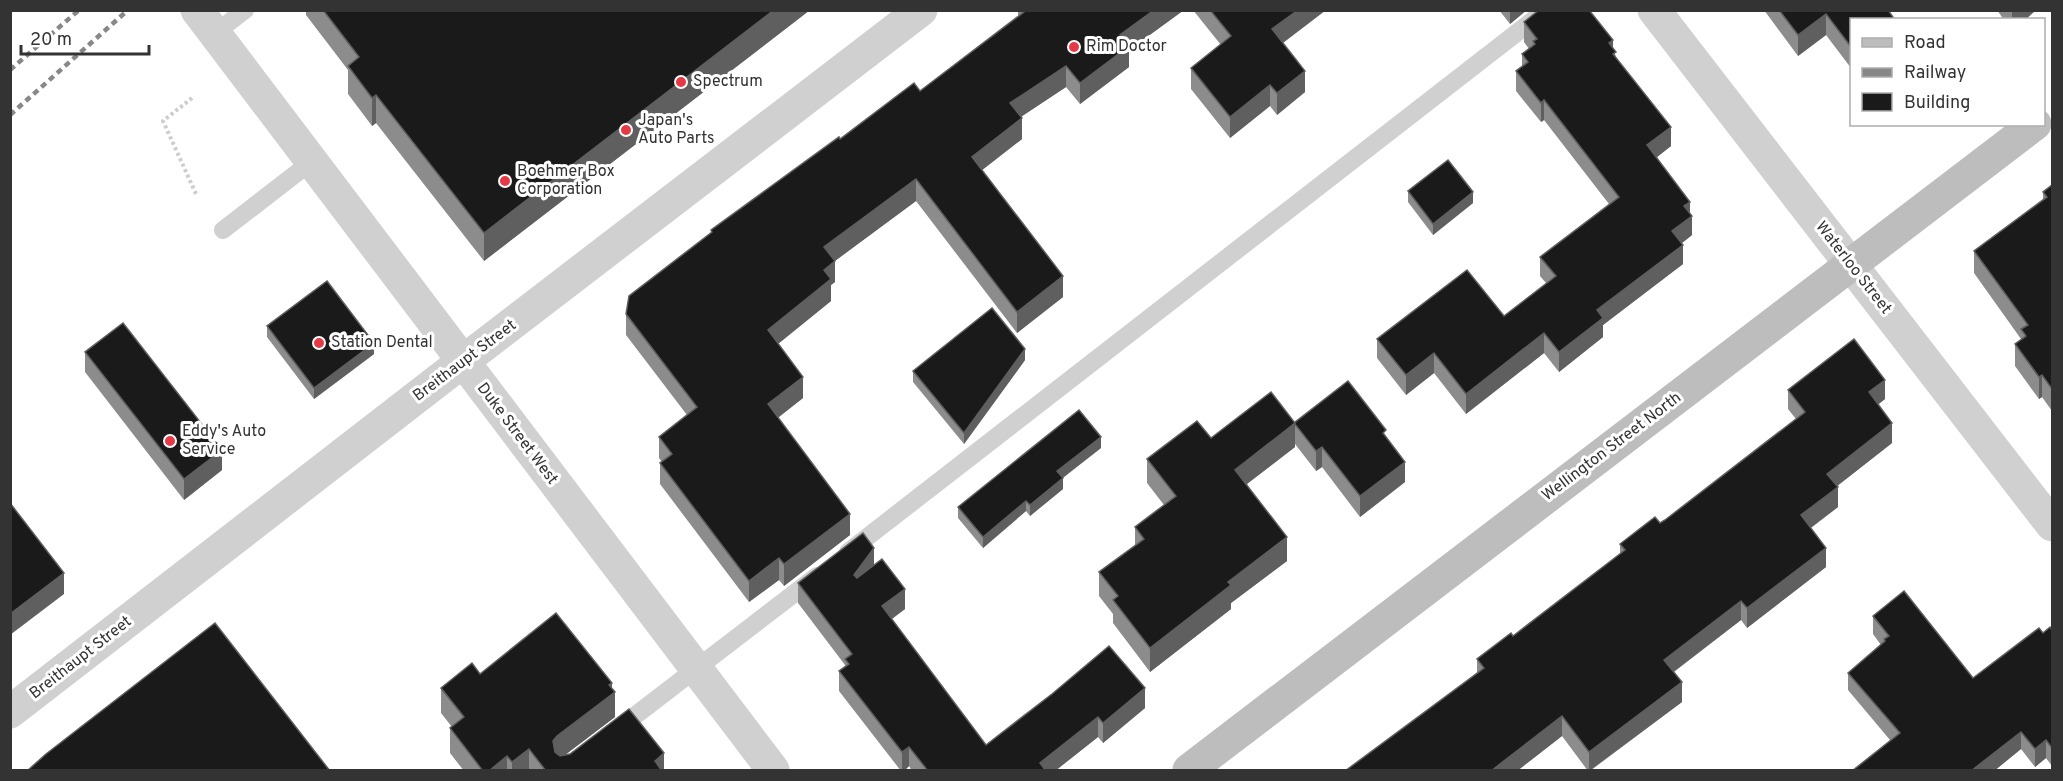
<svg xmlns="http://www.w3.org/2000/svg" width="2063" height="781" viewBox="0 0 2063 781" font-family="Overpass,sans-serif">
<style>
.lines{fill:none;stroke-linecap:round;stroke-linejoin:round}
.path{stroke:#cdcdcd;stroke-width:4;stroke-dasharray:3 3;stroke-linecap:butt}
.lane{stroke:#d0d0d0;stroke-width:18}
.street{stroke:#d0d0d0;stroke-width:33}
.secondary{stroke:#bdbdbd;stroke-width:33}
.rail{stroke:#888;stroke-width:4.5;stroke-dasharray:6 4.5;stroke-linecap:butt}
.wall{fill:#8c8c8c}
.shaded-wall{fill:#5f5f5f}
.building{fill:#1a1a1a;stroke:#5f5f5f;stroke-width:1.5}
.poi-dot{fill:#e63946;stroke:#fff;stroke-width:2}
.labels{text-anchor:middle;dominant-baseline:central;stroke-width:6;stroke-linejoin:round;paint-order:stroke}
.poi-label{font-size:16px;fill:#333;stroke:#fff;text-anchor:start}
.street-label{font-size:16px;fill:#333;stroke:#fff}
</style>
<rect width="100%" height="100%" fill="#fff"/>
<g class="lines">
<path class="path" d="M192 98 163 121 196 194"/>
<g class="lane">
<path d="M214 34 245 10"/>
<path d="M223 230 311 162"/>
<path d="M848 552 1546 10"/>
<path d="M615 731 817 576"/>
</g>
<g class="street">
<path d="M197 10 773 770"/>
<path d="M1654 10 2052 525"/>
<path d="M10 712 462 362 921 10"/>
</g>
<path class="secondary" d="M1189 770 2035 124"/>
<g class="rail">
<path d="M10 70 79 10"/>
<path d="M10 115 128 10"/>
</g>
</g>
<g class="wall">
<path d="M306 10H810L484 261 376 123 372 126 348 94V70L306 15Z"/>
<path d="M1018 10H1184L1129 50V67L1080 104 1066 87 1021 117 1022 139 982 170 1063 297 1017 333 916 201 835 261V282L831 285V301L778 344 803 398 778 418 850 535 784 586 779 580 749 602 660 484V463L662 462 659 458V437L687 415 626 335V314L711 233V230L840 139 920 91 1018 16Z"/>
<path d="M1193 10H1326L1283 43 1305 92 1277 115 1270 106 1230 138 1191 89V68L1221 45Z"/>
<path d="M1499 10H1527L1510 24Z"/>
<path d="M1764 10H1888L1851 20V68L1826 35 1798 56Z"/>
<path d="M1997 10H2036L2025 20H2004Z"/>
<path d="M1524 22 1613 48 1616 57 1671 146 1657 157 1690 214 1692 235 1682 243 1683 264 1603 325V337L1559 372 1544 353 1466 414 1434 373 1406 395 1377 358V339L1504 316 1546 283 1540 276V257L1609 204 1544 120 1541 122 1516 91V71L1522 67V54L1529 49 1524 42Z"/>
<path d="M2052 185V411L2042 397 2039 399 2015 366V344L2021 339 1974 273V251L2043 199V192Z"/>
<path d="M1408 191 1473 203 1433 235 1408 202Z"/>
<path d="M267 326 374 354 314 399 267 337Z"/>
<path d="M85 352 222 470 184 500 85 372Z"/>
<path d="M1025 360 964 444 913 382V371Z"/>
<path d="M1788 390 1885 399 1878 404 1892 443 1837 486 1838 507 1811 528 1826 567 1747 628 1741 620 1674 672 1682 702 1590 771H1588L1562 736 1517 771H1345L1477 674V659L1513 636 1620 554V544L1665 520 1796 419 1788 409Z"/>
<path d="M1294 423 1386 437 1405 482 1360 517 1322 467 1316 471 1295 444V447L1247 484 1287 561 1231 603V609L1150 672 1113 623V614L1099 596V572L1135 545V527L1164 505 1147 483V459L1211 438Z"/>
<path d="M1101 448 1063 478V489L1030 516 1026 511 983 548 958 518V507Z"/>
<path d="M874 565 905 609 892 619 986 745 1052 694 1145 708 1103 743 1098 737 1055 771H912L909 766 904 771H901L839 691V671L845 666V665L798 603V583Z"/>
<path d="M1873 616 1973 678 2043 633 2052 630V766L2046 758 2035 767 2021 749 1994 771H1852L1890 740 1848 690V673L1881 645 1873 634Z"/>
<path d="M480 674 612 688 615 717 565 755 664 771H464L450 753V728L452 727 441 713V688Z"/>
</g>
<g class="shaded-wall">
<path d="M774 10H810L484 261V233Z"/>
<path d="M1154 10H1184L1129 50V67L1080 104V83L1120 35Z"/>
<path d="M1298 10H1326L1272 51V29Z"/>
<path d="M1510 10H1527L1510 24Z"/>
<path d="M2012 10H2036L2025 20H2012Z"/>
<path d="M1826 14V35L1798 56V35Z"/>
<path d="M1613 40V60L1609 43Z"/>
<path d="M1066 66V87L1010 124V103Z"/>
<path d="M1305 71V92L1277 115V93Z"/>
<path d="M1270 85V106L1230 138V117Z"/>
<path d="M376 95V123L372 126V98Z"/>
<path d="M1544 100V120L1541 122V103Z"/>
<path d="M1022 118V139L972 178V157Z"/>
<path d="M1671 127V146L1647 165V145Z"/>
<path d="M916 179V201L824 269V247Z"/>
<path d="M1473 192V203L1433 235V224Z"/>
<path d="M1690 202V217L1692 216V235L1672 251V231L1684 206Z"/>
<path d="M1683 245V264L1603 325V337L1559 372V352L1597 310Z"/>
<path d="M835 261V282L831 285V301L768 352V330L824 270Z"/>
<path d="M1063 276V297L1017 333V312Z"/>
<path d="M1544 333V353L1466 414V394Z"/>
<path d="M374 343V354L314 399V388Z"/>
<path d="M1025 349V360L964 444V433Z"/>
<path d="M1434 353V373L1406 395V375Z"/>
<path d="M2042 375V397L2039 399V377Z"/>
<path d="M803 377V398L768 425V404Z"/>
<path d="M1885 380V399L1869 412V392Z"/>
<path d="M1295 423V447L1235 493V470Z"/>
<path d="M1892 423V443L1827 494V474Z"/>
<path d="M1101 437V448L1057 482V471Z"/>
<path d="M1322 447V467L1316 471V451Z"/>
<path d="M222 450V470L184 500V479Z"/>
<path d="M1405 462V482L1360 517V496Z"/>
<path d="M1063 478V489L1030 516V505Z"/>
<path d="M1838 487V507L1801 535V515Z"/>
<path d="M1026 501V511L983 548V537Z"/>
<path d="M850 514V535L784 586V564Z"/>
<path d="M1287 537V561L1231 603V609L1150 672V648L1228 582Z"/>
<path d="M874 548V568L854 595V575Z"/>
<path d="M1826 548V567L1747 628V608Z"/>
<path d="M779 558V580L749 602V581Z"/>
<path d="M64 573V594L10 635V614Z"/>
<path d="M905 589V609L882 626V606Z"/>
<path d="M1741 601V620L1664 679V660Z"/>
<path d="M1682 682V702L1589 771V752Z"/>
<path d="M612 683V694L615 692V717L557 761 553 766V741L557 736Z"/>
<path d="M1145 688V708L1103 743V723Z"/>
<path d="M1562 716V736L1517 771H1491Z"/>
<path d="M1098 717V737L1055 771H1040V763Z"/>
<path d="M2021 732V749L1994 771H1971Z"/>
<path d="M2046 740V758L2035 767V749Z"/>
<path d="M909 747V766L904 771H902V752Z"/>
<path d="M529 749V771H512V762Z"/>
<path d="M664 753V771H655V761Z"/>
<path d="M507 756V771H489Z"/>
</g>
<g class="building">
<path d="M323 10H774L484 233 376 95 372 98 348 66 359 57Z"/>
<path d="M1023 10H1154L1120 35 1129 46 1080 83 1066 66 1010 103 1022 118 972 157 1063 276 1017 312 916 179 824 247 835 261 824 270 831 279 768 330 803 377 768 404 850 514 784 564 779 558 749 581 660 463 672 454 659 437 697 407 626 314 629 296 712 232 711 230 839 137 840 139 914 83 920 91 1024 12Z"/>
<path d="M1210 10H1298L1272 29 1305 71 1277 93 1270 85 1230 117 1191 68 1231 36Z"/>
<path d="M1539 10H1589L1613 40 1609 43 1616 52 1613 54 1671 127 1647 145 1690 202 1684 206 1692 216 1672 231 1683 245 1597 310 1603 318 1559 352 1544 333 1466 394 1434 353 1406 375 1377 339 1467 270 1504 316 1556 276 1540 257 1619 197 1544 100 1541 103 1516 71 1528 62 1522 54 1535 44 1533 41 1537 39 1524 22Z"/>
<path d="M1779 10H1888L1895 20H1851V47L1826 14 1798 35Z"/>
<path d="M1448 160 1473 192 1433 224 1408 191Z"/>
<path d="M2052 185V389L2042 375 2039 377 2015 344 2026 336 2021 329 2028 325 1974 251 2047 197 2043 192Z"/>
<path d="M327 281 374 343 314 388 267 326Z"/>
<path d="M992 308 1025 349 964 433 913 371Z"/>
<path d="M123 323 222 450 184 479 85 352Z"/>
<path d="M1854 339 1885 380 1869 392 1892 423 1827 474 1838 487 1801 515 1826 548 1747 608 1741 601 1664 660 1682 682 1589 752 1562 716 1491 771H1487L1486 770 1485 771H1345L1484 668 1477 659 1511 633 1513 636 1625 550 1620 544 1655 517 1660 523 1665 520 1805 412 1788 390Z"/>
<path d="M1348 381 1386 430 1383 433 1405 462 1360 496 1322 447 1316 451 1294 423Z"/>
<path d="M1271 392 1295 423 1235 470 1287 537 1228 582 1231 585 1150 648 1113 600 1118 596 1099 572 1144 539 1135 527 1176 496 1147 459 1197 421 1211 438Z"/>
<path d="M1079 410 1101 437 1057 471 1063 478 1030 505 1026 501 983 537 958 507Z"/>
<path d="M10 503 64 573 10 614Z"/>
<path d="M863 533 874 548 854 575 857 578 882 559 905 589 882 606 986 745 1052 694 1109 646 1145 688 1103 723 1098 717 1040 763 1046 771H928L909 747 902 752 839 671 849 664 845 659 852 654 798 583Z"/>
<path d="M1904 591 1973 678 2039 628 2043 633 2050 627 2052 630V748L2046 740 2035 749 2021 732 1971 771H1852L1900 733 1848 673 1885 641 1884 639 1889 636 1873 616Z"/>
<path d="M556 613 612 683 609 685 615 692 557 736 553 741 555 752 560 756 570 754 629 709 664 753 655 761 662 771H546L529 749 512 762 507 756 489 771H483L450 728 464 717 441 688 472 663 480 674Z"/>
<path d="M215 623 330 771H27L46 754Z"/>
</g>
<g class="poi-dot">
<circle cx="1074" cy="47" r="6"/>
<circle cx="681" cy="82" r="6"/>
<circle cx="626" cy="130" r="6"/>
<circle cx="505" cy="181" r="6"/>
<circle cx="319" cy="343" r="6"/>
<circle cx="170" cy="441" r="6"/>
</g>
<g class="labels">
<g class="poi-label">
<text x="1086" y="47">Rim Doctor</text>
<text x="693" y="82">Spectrum</text>
<text x="638" y="121">Japan's<tspan x="638" dy="18">Auto Parts</tspan></text>
<text x="517" y="172">Boehmer Box<tspan x="517" dy="18">Corporation</tspan></text>
<text x="331" y="343">Station Dental</text>
<text x="182" y="432">Eddy's Auto<tspan x="182" dy="18">Service</tspan></text>
</g>
<g class="street-label">
<text transform="translate(1853 268) rotate(52)">Waterloo Street</text>
<text transform="translate(465 361) rotate(-37)">Breithaupt Street</text>
<text transform="translate(517 434) rotate(53)">Duke Street West</text>
<text transform="translate(1612 447) rotate(-37)">Wellington Street North</text>
<text transform="translate(81 658) rotate(-38)">Breithaupt Street</text>
</g>
</g>
<rect width="2063" height="781" fill="none" stroke="#333333" stroke-width="24"/>
<rect x="1850" y="18" width="195" height="108" fill="#ffffff" stroke="#adadad" stroke-width="1.5"/>
<rect x="1862" y="38" width="30" height="9" fill="#bdbdbd" stroke="#adadad" stroke-width="1.5"/>
<text x="1904" y="48" font-size="18" fill="#333333">Road</text>
<rect x="1862" y="68" width="30" height="9" fill="#888888" stroke="#adadad" stroke-width="1.5"/>
<text x="1904" y="78" font-size="18" fill="#333333">Railway</text>
<rect x="1862" y="93" width="30" height="18" fill="#1a1a1a" stroke="#adadad" stroke-width="1.5"/>
<text x="1904" y="108" font-size="18" fill="#333333">Building</text>
<path d="M21 45v9h128v-9" fill="none" stroke="#333333" stroke-width="3"/>
<text x="30" y="45" font-size="18" fill="#333333" stroke="#ffffff" stroke-width="4.5" paint-order="stroke">20 m</text>
</svg>
